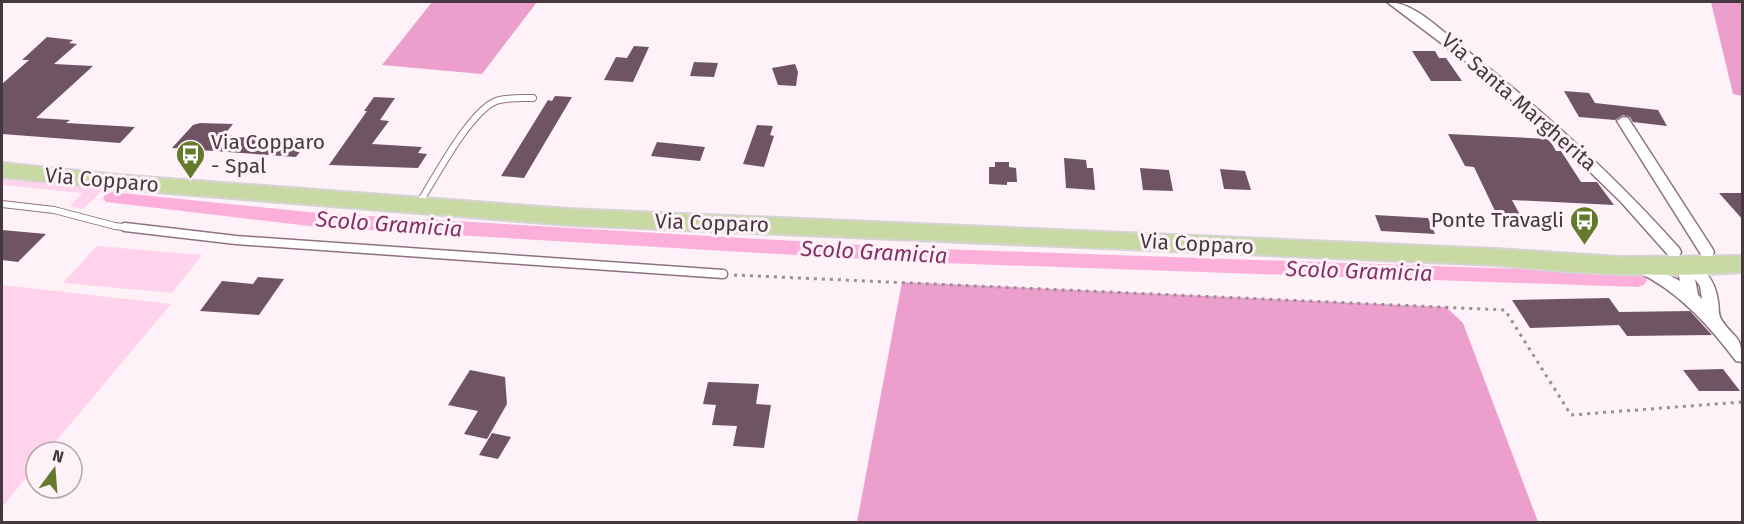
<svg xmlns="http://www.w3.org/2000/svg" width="1744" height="524" viewBox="0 0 1744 524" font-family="'Fira Sans',sans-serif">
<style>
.green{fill:#fed3eb}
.forest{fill:#ec9fcc}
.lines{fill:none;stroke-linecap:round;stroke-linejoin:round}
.canal{fill:#fdafdc;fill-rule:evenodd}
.building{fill:#6f5463}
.lane-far1-casing{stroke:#8e7282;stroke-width:8}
.lane-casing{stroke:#8e7282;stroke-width:11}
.street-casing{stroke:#8e7282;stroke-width:3}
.primary-casing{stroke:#d6d3d5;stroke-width:4}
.path{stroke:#9c8e95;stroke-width:3;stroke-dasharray:3 5;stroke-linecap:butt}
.lane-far1{stroke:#fff;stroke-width:6}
.lane{stroke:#fff;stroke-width:8}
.street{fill:#fff;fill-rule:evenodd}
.primary{fill:#c8d9a3;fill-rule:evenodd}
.labels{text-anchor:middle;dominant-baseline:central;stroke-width:6;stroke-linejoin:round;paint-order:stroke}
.street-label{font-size:21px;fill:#45383f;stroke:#fff1f8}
.poi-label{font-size:21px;fill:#45383f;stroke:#fff1f8;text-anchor:start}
.water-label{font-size:22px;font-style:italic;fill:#862e68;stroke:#fff1f8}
</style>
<rect width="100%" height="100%" fill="#fff1f8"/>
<g class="green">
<path d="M2 179 104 189 83 209 70 206 82 193 2 185Z"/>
<path d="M97 246 202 255 172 293 63 283Z"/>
<path d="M2 285 171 304 47 452H36V466L2 507Z"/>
</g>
<g class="forest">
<path d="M432 2H537L482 74 382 65Z"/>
<path d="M1711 2H1742V96L1733 94Z"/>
<path d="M902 282 1446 307 1463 323 1538 522H857Z"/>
</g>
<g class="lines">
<path class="canal" d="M112 192 318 213 913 248 1637 273 1644 275 1647 280 1644 285 1637 287 913 262 318 227 106 202 103 198 106 194Z"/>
</g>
<g class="building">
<path d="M47 37 73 40 69 43 77 44 54 64 93 66 36 118 70 120 66 123 135 127 120 143 2 134V84L29 60H22Z"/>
<path d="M634 46 649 47 633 82 604 80 616 57 627 58Z"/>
<path d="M1412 51H1435L1439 58H1446L1462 81H1431Z"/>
<path d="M694 62 718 63 714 77 690 76Z"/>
<path d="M795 64 798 72 796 86 778 85 772 68Z"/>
<path d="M1564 91 1589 93 1595 103 1658 110 1667 126 1633 122 1630 117 1623 115 1615 120 1579 117Z"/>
<path d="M555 96 572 97 524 178 501 176 548 100 552 101Z"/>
<path d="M374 97 395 98 380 120 389 121 372 144 422 147 418 153 427 154 418 168 329 165 367 111H364Z"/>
<path d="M200 123 233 124 224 135 237 136 236 137 308 141 296 157 172 148 193 125Z"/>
<path d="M757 125 773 126 770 135 774 136 764 167 743 164Z"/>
<path d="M1448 134 1549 139 1556 151H1561L1581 182H1597L1614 205 1512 200 1520 215 1496 213 1474 167 1465 166Z"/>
<path d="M657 142 705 147 700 161 651 156Z"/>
<path d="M1064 158 1086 160 1087 168H1093L1095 190 1066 188Z"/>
<path d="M995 162H1009V167L1016 168 1017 182H1007V185L989 184V167H995Z"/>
<path d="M1140 168 1169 170 1173 191 1143 190Z"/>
<path d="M1220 169 1245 171 1251 190 1224 189Z"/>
<path d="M1719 193H1743V220Z"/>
<path d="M1375 215 1428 218 1435 234 1381 231Z"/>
<path d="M2 230 46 234 18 262 2 260Z"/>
<path d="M258 277 284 279 259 315 200 311 222 281 253 284Z"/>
<path d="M1609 298 1619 312 1690 311 1712 335 1627 336 1619 325 1530 328 1512 300Z"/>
<path d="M1723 369 1740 391H1699L1683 370Z"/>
<path d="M470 370 505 377 507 404 487 439 464 434 478 411 448 405Z"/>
<path d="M708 382 759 384 756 404 771 405 764 448 733 446 737 426 712 425 716 405 703 404Z"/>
<path d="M492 433 511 437 498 459 479 455Z"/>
</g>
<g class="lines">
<defs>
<g id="lane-far1">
<path d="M2 204 54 210 115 226 138 229"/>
<path d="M418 205C434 180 469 112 496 101 508 97 521 98 533 98"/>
</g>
<path id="lane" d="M125 227 236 240 723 274"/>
<g id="street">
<path d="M1387 2C1414 2 1439 29 1460 45 1539 107 1612 173 1679 248L1681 252 1679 256H1669L1621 202 1546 129 1465 61Z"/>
<path d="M1623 117 1628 118 1712 248 1714 252 1712 256H1702L1617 121Z"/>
<path d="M1685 260C1705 267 1715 280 1718 301 1719 306 1718 314 1721 319 1734 340 1742 333 1742 362L1736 361C1707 323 1679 292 1636 271L1633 267 1636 263 1641 261 1680 281 1677 266 1680 262ZM1695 279 1700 286 1702 299 1698 295Z"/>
</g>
<path id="primary" d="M2 163 117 175 569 209 1496 249 1619 257 1742 256V272C1660 278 1578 274 1496 265L569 225 117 189 2 177Z"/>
</defs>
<use href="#lane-far1" class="lane-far1-casing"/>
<use href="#lane" class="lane-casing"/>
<use href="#street" class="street-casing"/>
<use href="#primary" class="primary-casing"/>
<path class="path" d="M734 275 1505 310 1571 415 1742 402"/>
<use href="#lane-far1" class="lane-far1"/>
<use href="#lane" class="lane"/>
<use href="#street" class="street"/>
<use href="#primary" class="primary"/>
</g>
<defs>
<symbol id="bus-pin" viewBox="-11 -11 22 30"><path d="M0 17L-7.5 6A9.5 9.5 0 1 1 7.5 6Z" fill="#647a2b" stroke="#fff1f8"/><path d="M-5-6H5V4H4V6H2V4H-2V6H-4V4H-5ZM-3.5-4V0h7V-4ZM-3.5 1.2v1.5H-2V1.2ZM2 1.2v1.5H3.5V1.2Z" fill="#fff"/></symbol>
</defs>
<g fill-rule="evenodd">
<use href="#bus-pin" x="174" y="138" width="33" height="45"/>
<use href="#bus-pin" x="1568" y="204" width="33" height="45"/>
</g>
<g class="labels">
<g class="street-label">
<text transform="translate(1519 102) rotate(41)">Via Santa Margherita</text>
<text transform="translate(102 180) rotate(5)">Via Copparo</text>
<text transform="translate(712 223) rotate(2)">Via Copparo</text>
<text transform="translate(1197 244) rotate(3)">Via Copparo</text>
</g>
<g class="poi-label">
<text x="211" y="142">Via Copparo<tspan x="211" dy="24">- Spal</tspan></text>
<text x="1564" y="220" text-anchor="end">Ponte Travagli</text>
</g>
<g class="water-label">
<text transform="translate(389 224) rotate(4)">Scolo Gramicia</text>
<text transform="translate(874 252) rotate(3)">Scolo Gramicia</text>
<text transform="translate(1359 271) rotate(2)">Scolo Gramicia</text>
</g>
</g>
<rect width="1744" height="524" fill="none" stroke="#45383f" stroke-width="6"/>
<g transform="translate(54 470) rotate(16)"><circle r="28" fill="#fff1f8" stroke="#b5a7ae" stroke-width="1.5"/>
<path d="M0-4.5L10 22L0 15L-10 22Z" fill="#647a2b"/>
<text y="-9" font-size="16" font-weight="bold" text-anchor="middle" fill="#45383f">N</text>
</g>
</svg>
